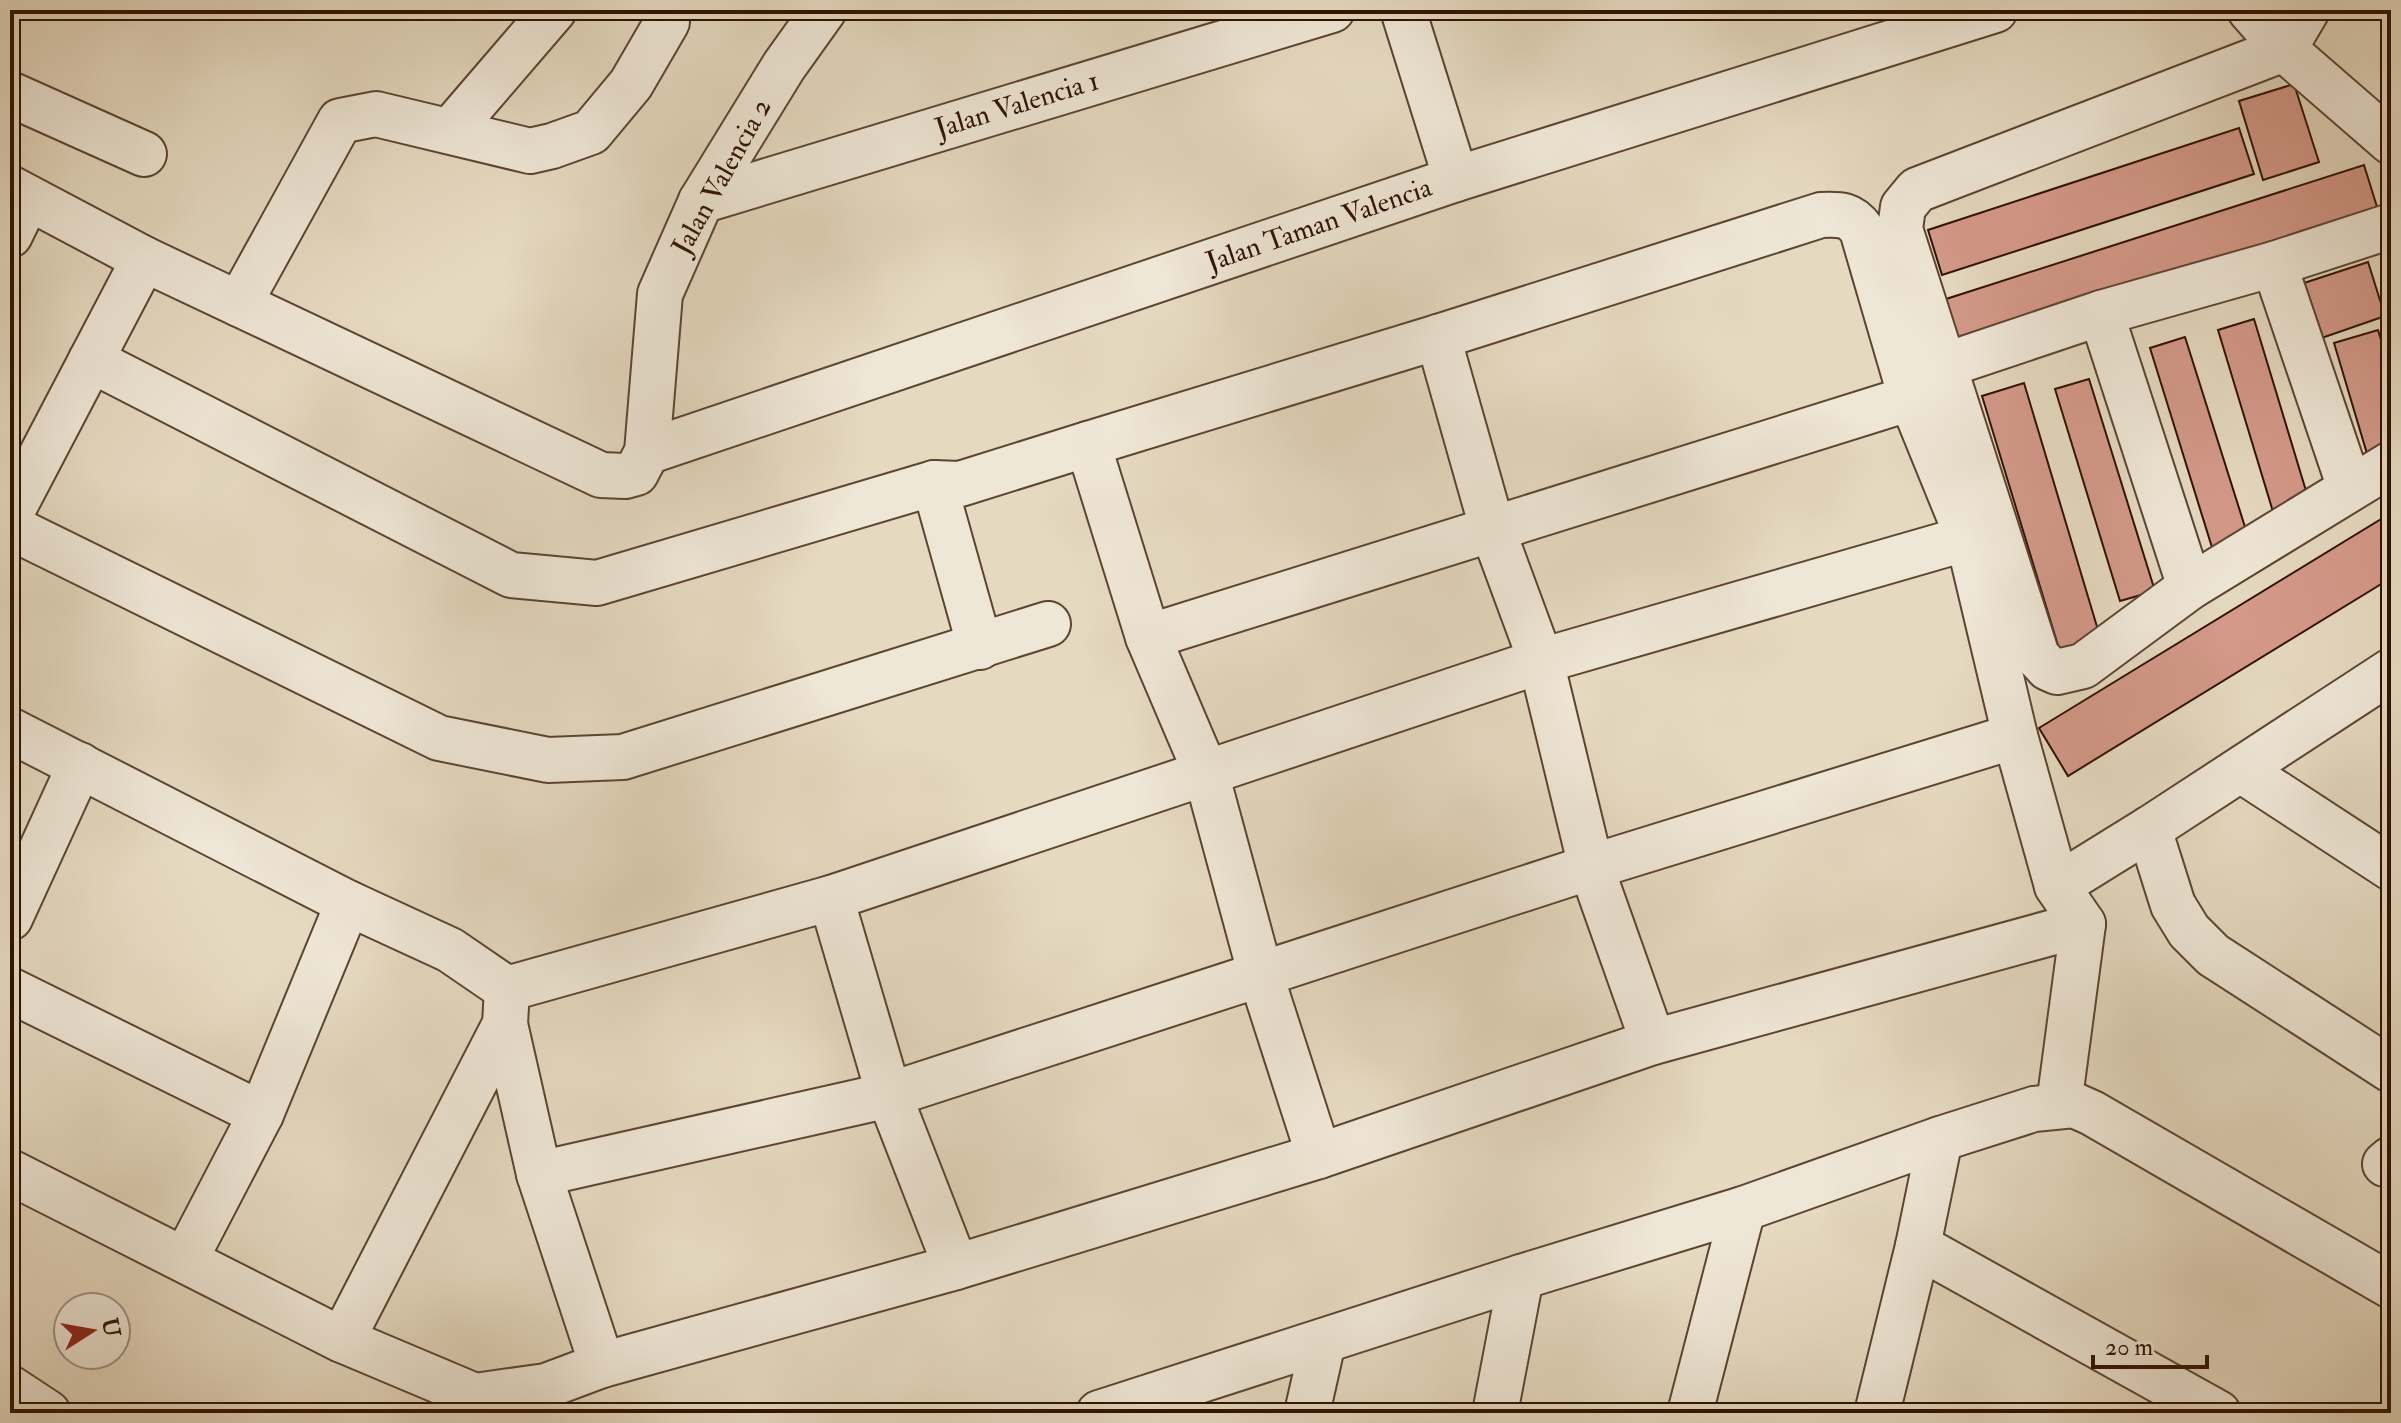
<svg xmlns="http://www.w3.org/2000/svg" width="2401" height="1423" viewBox="0 0 2401 1423" font-family="'IM FELL Double Pica',serif">
<style>
.building{fill:#d49989;stroke:#301200;stroke-width:2}
.lines{fill:none;stroke-linecap:round;stroke-linejoin:round}
.minor-casing{stroke:#5d4430;stroke-width:48}
.minor{stroke:#eee6d6;stroke-width:44}
.labels{text-anchor:middle;dominant-baseline:central;stroke-width:6;stroke-linejoin:round;paint-order:stroke}
.street-label{font-size:28px;fill:#301200;stroke:#eee6d6}
</style>
<rect width="100%" height="100%" fill="#e5d9c0"/>
<filter id="stains"><feTurbulence type="fractalNoise" baseFrequency=".0025" numOctaves="4"/><feColorMatrix values="0 0 0 0 .2 0 0 0 0 .09 0 0 0 0 .02 0 0 0 .5 -.17"/></filter>
<radialGradient id="worn" r=".72"><stop offset=".6" stop-color="#630" stop-opacity="0"/><stop offset="1" stop-color="#630" stop-opacity=".3"/></radialGradient>
<g class="building">
<path d="M2294 84 2319 162 2263 180 2239 101Z"/>
<path d="M2239 128 2254 174 1942 275 1928 230Z"/>
<path d="M2364 165 2378 210 1957 345 1943 300Z"/>
<path d="M2368 262 2385 316 2316 340 2298 285Z"/>
<path d="M2254 319 2310 504 2274 515 2218 330Z"/>
<path d="M2378 330 2391 373V450L2368 457 2334 343Z"/>
<path d="M2185 337 2251 546 2215 557 2150 348Z"/>
<path d="M2089 379 2155 591 2120 601 2055 389Z"/>
<path d="M2024 383 2101 640 2060 652 1982 396Z"/>
<path d="M2391 513V578L2068 776 2039 728Z"/>
</g>
<g class="lines">
<defs>
<g id="minor">
<path d="M1403 10 1456 179"/>
<path d="M2250 10 2284 49 2391 142"/>
<path d="M2307 10 2284 49 1917 190 1903 207 1900 229 2037 656 2048 668 2057 672 2083 666 2190 587 2391 464"/>
<path d="M10 94 144 154"/>
<path d="M450 131 554 10"/>
<path d="M10 188 144 259 601 475 625 476 636 473 647 452 660 294 701 201 784 66 824 10"/>
<path d="M701 201 1332 10"/>
<path d="M10 235 28 198"/>
<path d="M2274 264 2350 488"/>
<path d="M239 304 340 121 376 114 530 151 552 146 591 132 631 84 667 22 665 10"/>
<path d="M2101 313 2190 587"/>
<path d="M1438 337 1493 531 1541 661 1591 867 1653 1042"/>
<path d="M91 360 511 575 597 583 934 483 960 484 1088 444 1148 637 1206 773 1261 976 1319 1156"/>
<path d="M1943 366 2101 313 2274 264 2391 226"/>
<path d="M1088 444 1438 337 1821 215C1840 214 1851 214 1862 230L1911 398 1968 538 2015 736 2057 886 2083 924 2059 1105"/>
<path d="M647 452 1456 179 1995 10"/>
<path d="M934 483 980 647"/>
<path d="M10 515 144 259"/>
<path d="M10 527 439 738 548 760 623 757 1048 624"/>
<path d="M1148 637 1911 398"/>
<path d="M10 730 348 903 450 950 507 989 831 898 1541 661 1968 538"/>
<path d="M2241 770 2391 868"/>
<path d="M2149 829 2173 905 2189 931 2213 955 2391 1070"/>
<path d="M2057 886 2149 829 2391 671"/>
<path d="M831 898 889 1095 956 1267"/>
<path d="M10 918 80 765"/>
<path d="M10 990 261 1114"/>
<path d="M505 1024 539 1174 602 1365"/>
<path d="M2385 1164 2391 1159"/>
<path d="M10 1172 342 1340 475 1396 546 1386 602 1365 956 1267 1319 1156 1653 1042 2083 924"/>
<path d="M539 1174 889 1095 1591 867 2015 736"/>
<path d="M1918 1246 2218 1413"/>
<path d="M185 1260 261 1114 348 903"/>
<path d="M342 1340 505 1024 507 989"/>
<path d="M10 1388 48 1413"/>
<path d="M1099 1413 1521 1277 1743 1209 1940 1139 2034 1109 2074 1105 2092 1113 2391 1286"/>
<path d="M1307 1413 1323 1342"/>
<path d="M1495 1413 1521 1277"/>
<path d="M1690 1413 1743 1209"/>
<path d="M1877 1413 1918 1246 1940 1139"/>
</g>
</defs>
<use href="#minor" class="minor-casing"/>
<use href="#minor" class="minor"/>
</g>
<g class="labels">
<g class="street-label">
<text transform="translate(1017 105) rotate(-17)">Jalan Valencia 1</text>
<text transform="translate(722 177) rotate(-61)">Jalan Valencia 2</text>
<text transform="translate(1319 225) rotate(-19)">Jalan Taman Valencia</text>
</g>
</g>
<rect width="2401" height="1423" fill="none" stroke="#e5d9c0" stroke-width="40"/>
<rect x="12" y="12" width="2377" height="1399" fill="none" stroke="#301200" stroke-width="4"/>
<rect x="20" y="20" width="2361" height="1383" fill="none" stroke="#301200" stroke-width="2"/>
<g transform="translate(92 1331) rotate(79)"><circle r="38" fill="#eee6d6" stroke="#a29180" stroke-width="2"/>
<path d="M0-6L14 30L0 20L-14 30Z" fill="#8f2418"/>
<text y="-12" font-size="22" font-weight="bold" text-anchor="middle" fill="#301200">U</text>
</g>
<path d="M2093 1355v12h114v-12" fill="none" stroke="#301200" stroke-width="4"/>
<text x="2105" y="1355" font-size="24" fill="#301200" stroke="#eee6d6" stroke-width="6" paint-order="stroke">20 m</text>
<rect width="100%" height="100%" filter="url(#stains)"/>
<rect width="100%" height="100%" fill="url(#worn)"/>
</svg>
